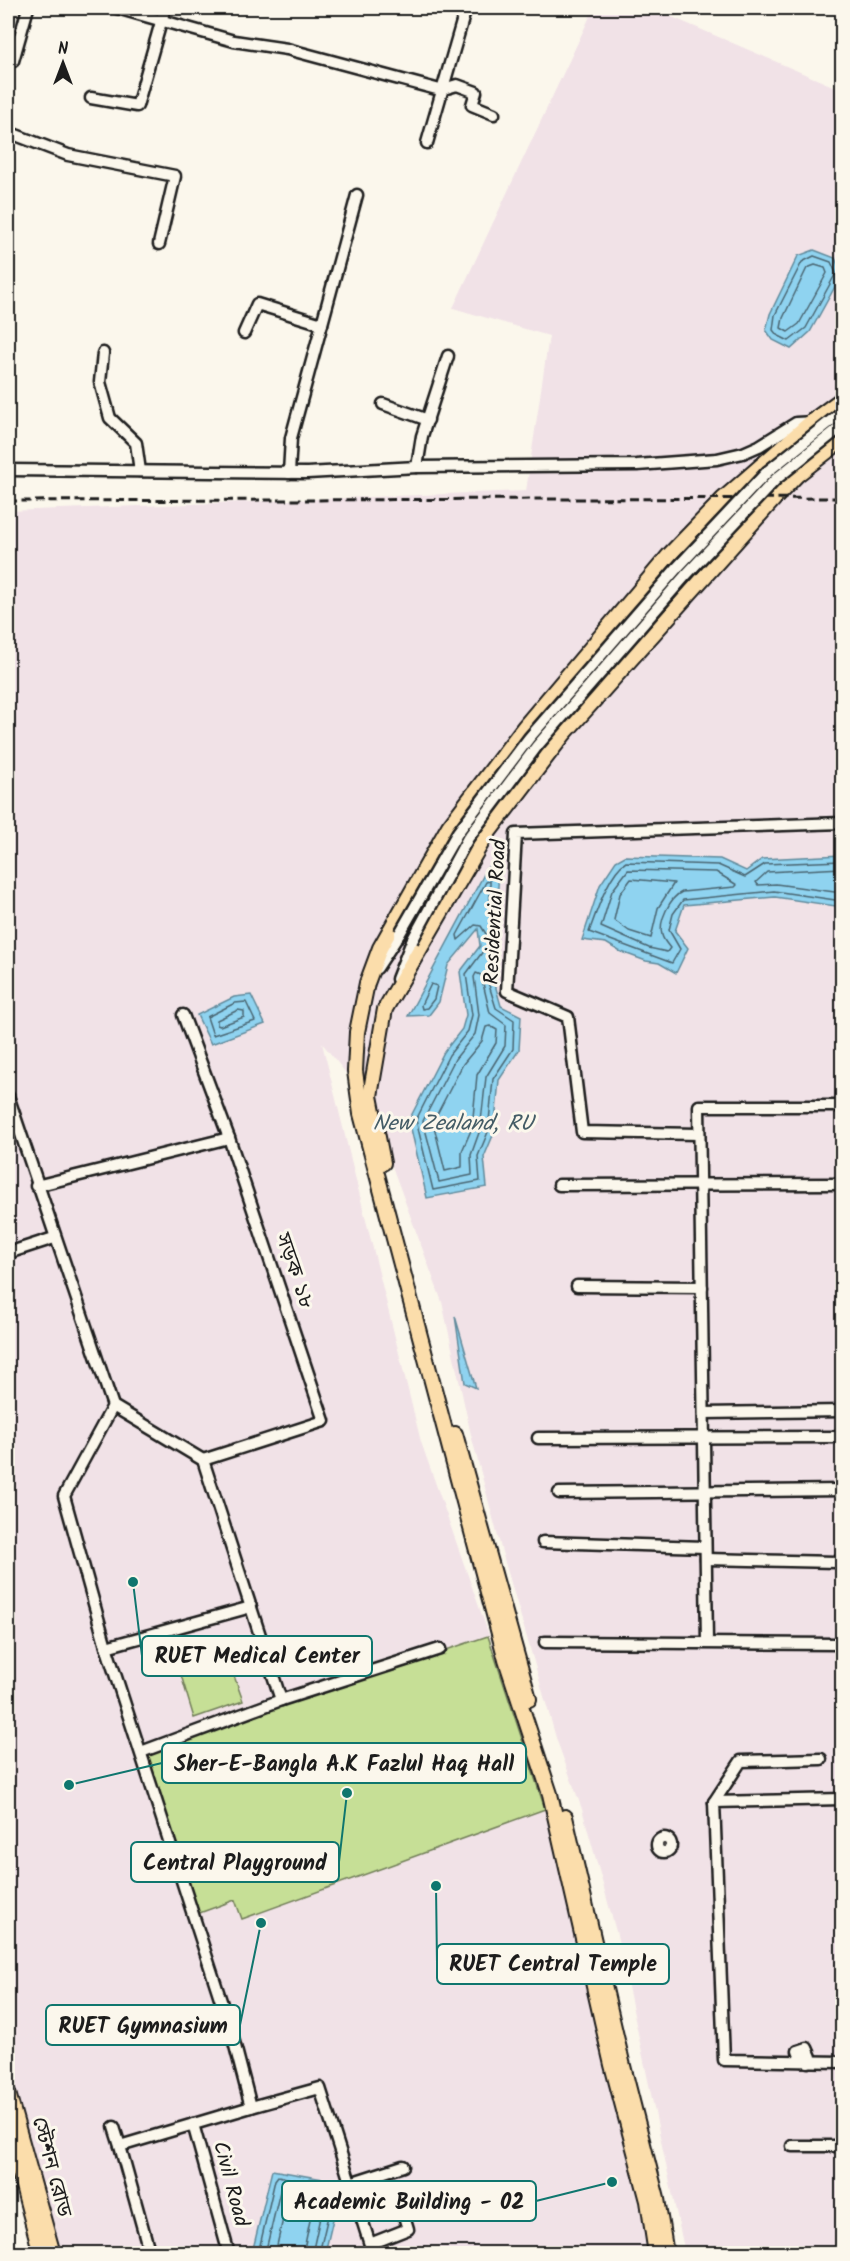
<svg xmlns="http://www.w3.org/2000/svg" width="850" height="2261" viewBox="0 0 850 2261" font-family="Kalam,'Noto Sans Bengali',sans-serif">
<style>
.built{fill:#f1e2e7}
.green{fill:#c6df96;stroke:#717e59;stroke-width:1.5}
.water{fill:#8fd3f0;stroke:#618a9b;stroke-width:1.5}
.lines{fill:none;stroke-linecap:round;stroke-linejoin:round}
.shore{stroke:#4a6571;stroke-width:1.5}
.minor-casing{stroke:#1c1c1c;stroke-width:15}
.major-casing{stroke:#1c1c1c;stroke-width:18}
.minor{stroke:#fbf7ec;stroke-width:10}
.major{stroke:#fbddab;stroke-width:14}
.rail{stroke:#1c1c1c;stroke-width:3;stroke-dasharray:9 4.5;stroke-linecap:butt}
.minor-bridge-casing{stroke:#1c1c1c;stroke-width:15;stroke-linecap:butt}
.minor-bridge{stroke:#fbf7ec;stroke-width:10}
.labels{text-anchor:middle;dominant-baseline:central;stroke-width:6;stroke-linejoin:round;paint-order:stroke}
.street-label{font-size:21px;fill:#1c1c1c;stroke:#fbf7ec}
.water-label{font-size:22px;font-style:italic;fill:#445c66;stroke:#fbf7ec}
.leader{fill:none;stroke:#0f766e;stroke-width:2}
.callout-dot{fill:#0f766e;stroke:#fbf7ec;stroke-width:2}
.callout{fill:#fbf7ec;stroke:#0f766e;stroke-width:2}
.callout-label{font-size:22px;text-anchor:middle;font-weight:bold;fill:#1c1c1c}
</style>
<rect width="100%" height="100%" fill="#fbf7ec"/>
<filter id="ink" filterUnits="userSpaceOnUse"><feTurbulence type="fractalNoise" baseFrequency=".0167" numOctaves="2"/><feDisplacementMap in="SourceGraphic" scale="12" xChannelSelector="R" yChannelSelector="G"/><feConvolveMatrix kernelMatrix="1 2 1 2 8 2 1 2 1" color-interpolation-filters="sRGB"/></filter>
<g filter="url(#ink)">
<path class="built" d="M594 8H651L842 90V2253H685L617 1935 582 1809 557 1741 502 1552 471 1435 442 1302 368 1101 322 1043 421 1442 534 1763 579 1931 650 2253H56L8 2081V511L526 491 549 336 453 308Z"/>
<g class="green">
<path d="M488 1636 545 1809 242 1919 235 1900 194 1915 141 1752Z"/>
<path d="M228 1659 243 1701 194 1718 181 1675Z"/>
</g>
<g class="water">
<path d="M814 250 835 258 842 274 810 332 791 349 773 340 766 330 770 314 798 256Z"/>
<path d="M842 855V907L775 897 684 905 675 931 688 948 676 973 659 963 646 961 619 951 606 943 582 940 600 885 616 861 625 856 720 859 746 871 762 859Z"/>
<path d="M499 864 494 981 501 1006 521 1016 519 1050 499 1080 494 1133 484 1157 487 1187 427 1198 409 1120 444 1052 462 1029 466 1015 460 972 480 946 478 929 448 965 439 1002 429 1015 408 1016 488 867Z"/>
<path d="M251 995 265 1024 211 1044 197 1015 234 997Z"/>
<path d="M455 1316 476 1388 465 1383Z"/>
<path d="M272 2170 334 2181 339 2194 325 2253H252Z"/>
</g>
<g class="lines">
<g class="shore">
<path d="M814 256 831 262 836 273 806 328 789 341 777 335 773 330 775 315 802 262Z"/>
<path d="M815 265 825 268 827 273 799 324 788 332 781 328 783 318 807 268Z"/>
<path d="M842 861 765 864 745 877 718 865 626 862C609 872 596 913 589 932L672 963 680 949 669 930 673 914 683 900 774 891 842 901"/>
<path d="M842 868 767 872 756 882 758 885 776 884 842 893"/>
<path d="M628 870 716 872 737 885 735 887 682 892C670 897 658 922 662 935 663 940 667 944 670 948L667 952 649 948 601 927 612 891Z"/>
<path d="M631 879 674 883 658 908 651 938 629 931 614 920 620 894Z"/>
<path d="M490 881V932L486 934 481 926 475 925 458 940 457 935 486 882Z"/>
<path d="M484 950 489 952 488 982 496 1008 514 1020 513 1049 493 1079 488 1132 478 1156 480 1181 433 1190 416 1120 449 1055 468 1031 472 1015 466 974Z"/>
<path d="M476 973 481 975 490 1013 506 1025 505 1046 486 1077 480 1130 471 1155 472 1175 439 1182 423 1121 455 1059 475 1034 479 1015 474 977Z"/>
<path d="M431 984 437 986 434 999 427 1008 422 1009 421 1005Z"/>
<path d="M246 1002 255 1021 213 1035 207 1017 235 1003Z"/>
<path d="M238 1010 244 1011V1017L220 1026 217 1025V1020Z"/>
<path d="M490 1026 497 1030 496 1043 477 1075 472 1128 462 1151V1167L445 1171 433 1122 463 1064 482 1041 486 1027Z"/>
<path d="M258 2254 275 2180 278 2176 331 2188 333 2195 319 2254"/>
<path d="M265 2254 281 2187 284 2184 325 2194 312 2254"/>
<path d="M275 2254 288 2197 291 2195 314 2201 303 2254"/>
</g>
<defs>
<g id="minor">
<path d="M117 8 234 41 287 49 440 90 457 85 476 92 472 105 494 114"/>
<path d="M8 60 13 61 28 8"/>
<path d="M91 98 137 106 165 8"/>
<path d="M8 132 68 155 175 176 159 244"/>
<path d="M427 143 466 8"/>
<path d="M244 333 257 304 322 324"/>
<path d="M103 353 100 382 110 418 136 443 140 471"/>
<path d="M383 404 428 420"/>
<path d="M417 467 422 436 448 356"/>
<path d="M8 470 307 473 417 467 637 465 717 459 743 453 759 446 796 423 814 422"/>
<path d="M289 473 291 438 357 195"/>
<path d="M377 968 400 933"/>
<path d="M397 979 412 941"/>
<path d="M183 1015 229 1138 324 1421 203 1460"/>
<path d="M8 1096 113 1406 203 1460 281 1700"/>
<path d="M699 1134 582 1132 568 1017 507 991 516 834 842 823"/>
<path d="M559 1185 842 1184"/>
<path d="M36 1186 229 1138"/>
<path d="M8 1253 54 1238"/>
<path d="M577 1286 702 1287"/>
<path d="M113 1406 64 1496 105 1643 233 2038 251 2107 320 2088 373 2254"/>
<path d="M704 1413 842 1411"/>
<path d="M538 1438 842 1437"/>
<path d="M559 1493 842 1490"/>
<path d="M543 1542 705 1547"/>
<path d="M706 1559 836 1562"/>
<path d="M545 1642 842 1644"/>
<path d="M707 1642 699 1106H842"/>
<path d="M106 1647 251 1607"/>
<path d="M141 1752 281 1700 440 1649"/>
<path d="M842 1799 714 1802 724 2060 842 2062"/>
<path d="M714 1802 741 1761 821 1759"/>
<circle cx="664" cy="1845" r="7"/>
<path d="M802 2061 798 2051 807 2048 811 2057 808 2062"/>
<path d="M193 2124 229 2254"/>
<path d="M114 2127 120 2146 251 2107"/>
<path d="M120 2146 150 2254"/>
<path d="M792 2146H842"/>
<path d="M350 2183 403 2166"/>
<path d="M361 2217 400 2203 408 2229 370 2244"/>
</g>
<g id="major">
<path d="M383 1163 370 1096 385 1009 485 837 564 734 774 499 797 475 842 440"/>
<path d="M455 1434 529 1699"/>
<path d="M565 1817 622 2062 657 2199 666 2254"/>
<path d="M8 2093 53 2254"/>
<path d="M8 2129 41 2254"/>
<path d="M656 2254 648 2201 612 2065 550 1794 506 1660 361 1114 355 1071 357 1032 367 983 380 948 449 826 525 726 670 554 723 499 811 422 842 399"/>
</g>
</defs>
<use href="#minor" class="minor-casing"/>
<use href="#major" class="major-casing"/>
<use href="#minor" class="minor"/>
<use href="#major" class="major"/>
<path class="rail" d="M8 501 842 498"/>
<defs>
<g id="minor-bridge">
<path d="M400 933 458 832 529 738 676 569 768 471 842 412"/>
<path d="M412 941 468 838 537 746 685 576 776 479 842 426"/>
</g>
</defs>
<use href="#minor-bridge" class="minor-bridge-casing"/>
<use href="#minor-bridge" class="minor-bridge"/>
</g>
</g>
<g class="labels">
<g class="street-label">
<text transform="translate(496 912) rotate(-87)">Residential Road</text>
<text transform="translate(294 1271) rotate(71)">সড়ক ১৮</text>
<text transform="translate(51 2167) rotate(75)">স্টেশন রোড</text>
<text transform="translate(230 2184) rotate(75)">Civil Road</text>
</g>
<g class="water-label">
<text x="453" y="1124">New Zealand, RU</text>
</g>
</g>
<path class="leader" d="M133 1582L142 1656M69 1785L162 1763M347 1793L339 1862M436 1886L437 1964M261 1923L240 2025M612 2182L536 2201"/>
<g class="callout-dot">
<circle cx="133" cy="1582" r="6"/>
<circle cx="69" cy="1785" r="6"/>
<circle cx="347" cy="1793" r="6"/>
<circle cx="436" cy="1886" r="6"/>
<circle cx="261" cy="1923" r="6"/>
<circle cx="612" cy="2182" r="6"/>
</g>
<g class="callout">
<rect x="142" y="1636" width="230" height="40" rx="6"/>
<rect x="162" y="1743" width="364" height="40" rx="6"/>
<rect x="131" y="1842" width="208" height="40" rx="6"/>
<rect x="437" y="1944" width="232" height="40" rx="6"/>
<rect x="46" y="2005" width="194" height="40" rx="6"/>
<rect x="282" y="2181" width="254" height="40" rx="6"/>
</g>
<g class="callout-label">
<text x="257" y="1663">RUET Medical Center</text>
<text x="344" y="1771">Sher-E-Bangla A.K Fazlul Haq Hall</text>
<text x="235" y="1870">Central Playground</text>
<text x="553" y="1971">RUET Central Temple</text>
<text x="143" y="2033">RUET Gymnasium</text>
<text x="409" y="2209">Academic Building - 02</text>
</g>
<rect width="850" height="2261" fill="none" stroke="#fbf7ec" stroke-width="30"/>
<rect x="15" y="15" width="820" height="2231" fill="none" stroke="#1c1c1c" stroke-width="2" filter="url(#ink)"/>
<g transform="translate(63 63)" stroke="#fbf7ec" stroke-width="4.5" paint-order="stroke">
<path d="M0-4.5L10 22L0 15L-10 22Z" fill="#1c1c1c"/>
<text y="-9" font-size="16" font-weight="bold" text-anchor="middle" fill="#1c1c1c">N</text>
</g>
</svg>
